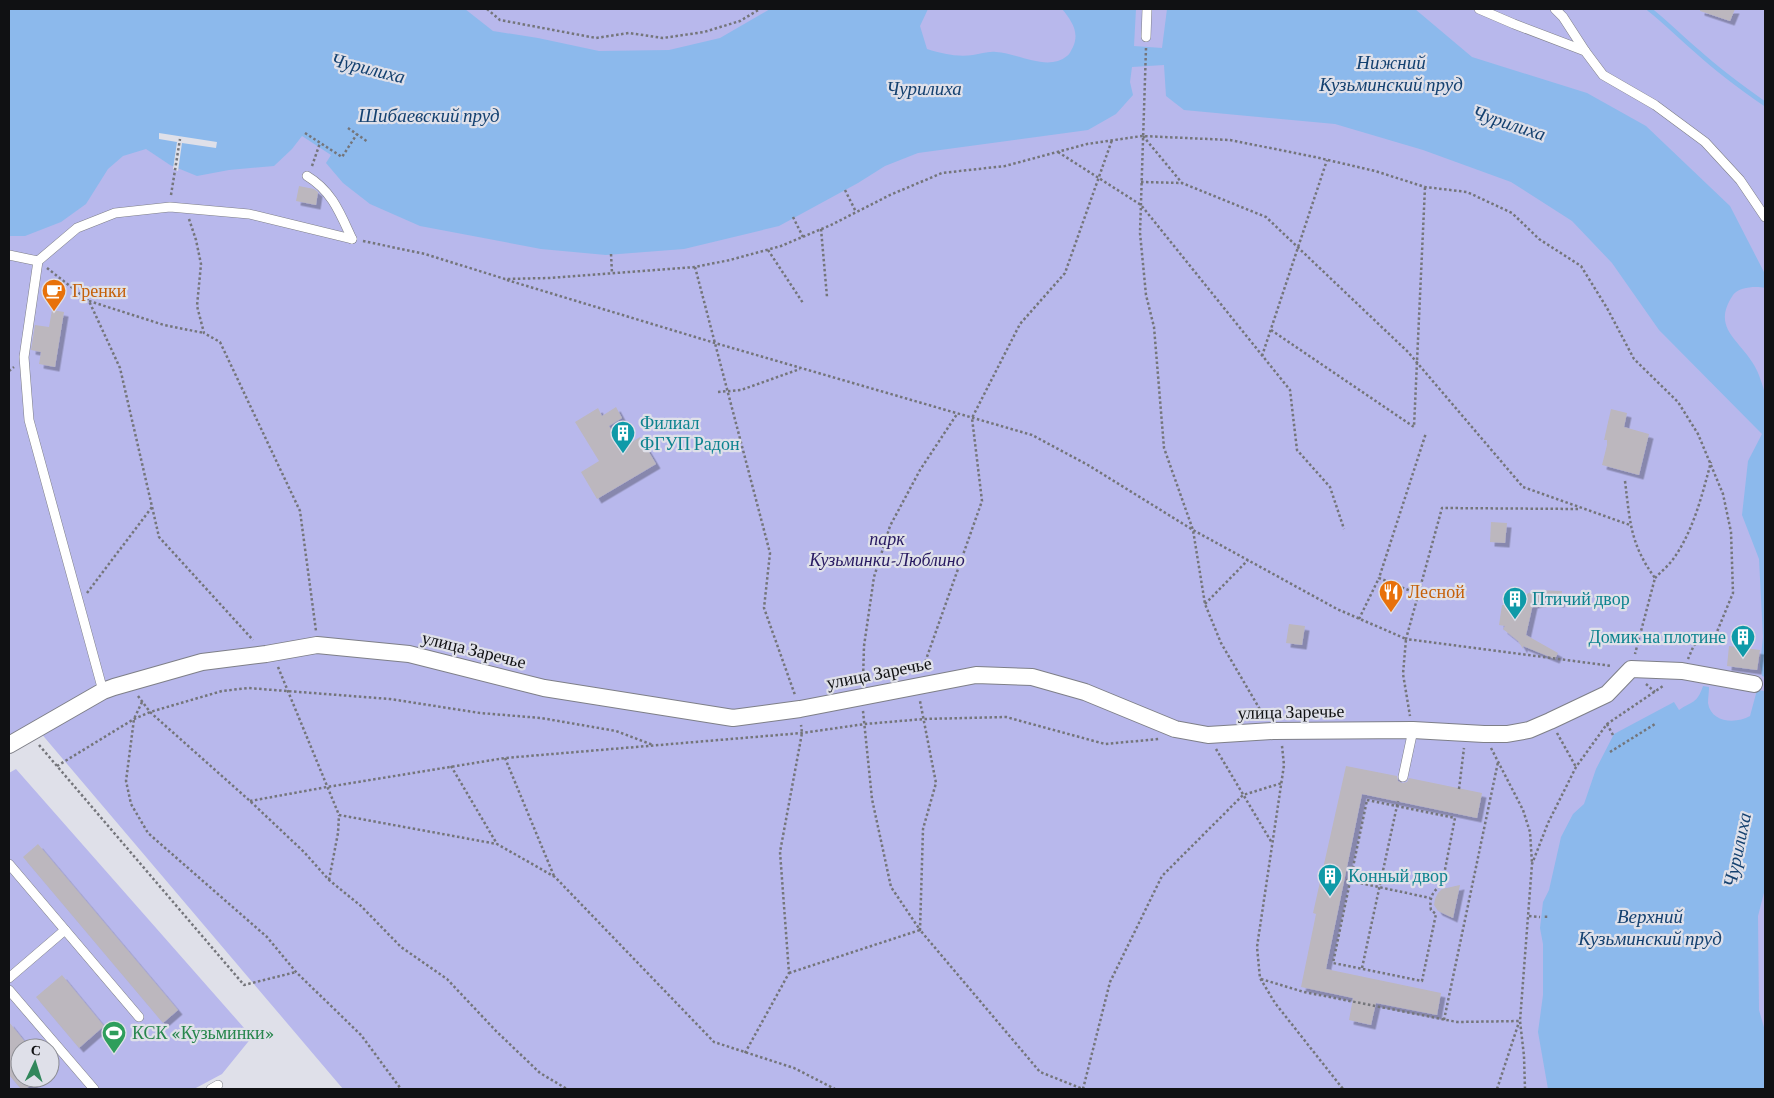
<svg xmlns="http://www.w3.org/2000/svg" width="1774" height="1098" viewBox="0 0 1774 1098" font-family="'Crimson Pro',serif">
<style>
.green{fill:#b8b8ec;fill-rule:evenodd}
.water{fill:#8cb9ec}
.pier{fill:#dfe0e9}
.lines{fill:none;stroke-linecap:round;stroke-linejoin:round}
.stream{stroke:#8cb9ec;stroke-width:4.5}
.building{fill:#bcb7be;filter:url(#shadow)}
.service-casing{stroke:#7e7f87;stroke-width:10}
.minor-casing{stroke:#7e7f87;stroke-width:18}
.path{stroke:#74757a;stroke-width:2.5;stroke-dasharray:2.5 2.5;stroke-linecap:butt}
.service{stroke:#fff;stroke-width:9}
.minor{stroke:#fff;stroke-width:16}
.labels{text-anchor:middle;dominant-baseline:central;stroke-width:4.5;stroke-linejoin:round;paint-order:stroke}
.food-label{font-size:18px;fill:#c56008;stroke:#dfe0e9;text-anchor:start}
.culture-label{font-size:18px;fill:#0d838f;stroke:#dfe0e9;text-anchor:start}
.park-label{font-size:18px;font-style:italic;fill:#281a61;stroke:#dfe0e9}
.street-label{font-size:18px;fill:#101113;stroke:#dfe0e9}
.leisure-label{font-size:18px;fill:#27864d;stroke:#dfe0e9;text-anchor:start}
.water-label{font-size:19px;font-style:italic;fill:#144170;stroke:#dfe0e9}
</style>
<defs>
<filter id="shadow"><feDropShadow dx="4.5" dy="4.5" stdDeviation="0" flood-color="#0004"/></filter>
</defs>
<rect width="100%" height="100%" fill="#dfe0e9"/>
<g class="green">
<path d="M9 9H1765V1089H343L34 725 9 738Z"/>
<path d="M16 769 252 1037 222 1074 194 1089H9V773ZM20 1048H50V1078H20Z"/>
</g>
<g class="water">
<path d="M9 9H465L493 31 538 38 599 51 669 50 720 38 770 9H928L920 26 927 49C943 54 957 57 973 55 981 54 988 51 996 52 1017 53 1048 72 1067 56 1070 54 1071 50 1073 47 1080 32 1071 20 1062 9H1136L1134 46 1162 48 1167 9H1415L1472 57 1587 93 1646 126 1730 206 1765 274V288C1756 286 1739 287 1733 295 1711 328 1739 339 1754 365 1759 373 1762 384 1765 393V677L1762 676 1760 665 1763 637 1759 559 1742 515 1748 461 1762 434 1659 330 1612 263 1572 221 1511 182 1423 150 1335 124 1184 110 1166 96 1164 65 1132 67 1130 82 1133 95 1116 114 1088 130 918 153 885 166 858 183 779 226 684 249 606 255 541 249 420 226 370 204 343 183 326 163 331 155 302 136 292 149 274 166 229 170 197 176 170 165 146 149 123 156 108 169 86 204 61 222 25 236H9Z"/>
<path d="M1703 686 1709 687C1709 692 1708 698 1708 703 1711 723 1736 724 1750 716L1757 690 1765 691V889L1758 916 1759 1010 1765 1031V1089H1548L1538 1032 1543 995V944L1540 928 1543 902 1549 890 1561 837 1573 814 1584 804 1596 769 1614 734 1674 702 1679 710C1692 701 1697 704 1703 686Z"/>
</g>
<path class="pier" d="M159 133 217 142 216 148 182 143 178 171 173 169 177 142 159 139Z"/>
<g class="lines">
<path class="stream" d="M1649 9C1666 22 1681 38 1698 52 1719 71 1742 88 1765 104"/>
</g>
<g class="building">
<path d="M1700 9H1735L1730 21 1700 11Z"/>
<path d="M299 186 314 189 318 192 316 205 296 201Z"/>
<path d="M52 310 64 312 55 367 39 364 41 352 31 350 35 325 49 327Z"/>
<path d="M616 407 622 418 609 426 622 448 640 437 656 464 597 499 581 472 599 461 575 422 598 408 602 416Z"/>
<path d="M1611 409 1627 413 1624 427 1649 434 1639 475 1602 465 1607 445V440H1604Z"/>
<path d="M1491 522 1507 523 1505 543 1490 542Z"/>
<path d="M1536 589 1535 590 1562 591 1560 603 1546 601 1533 604 1526 635 1558 653 1555 659 1523 646V649L1518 641 1503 629 1505 626 1499 625 1502 605H1507Z"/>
<path d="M1289 624 1305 626 1302 645 1286 643Z"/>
<path d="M1729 646 1760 650 1757 670 1727 666Z"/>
<path d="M1346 766 1397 776 1398 781 1402 783 1407 782 1409 778 1482 793 1477 818 1362 794 1326 969 1441 993 1437 1015 1376 1003 1371 1025 1349 1020 1353 998 1301 987 1316 914 1313 913Z"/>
<path d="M38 844 178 1010 163 1023 23 857Z"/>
<path d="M1460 885 1453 918 1438 911 1434 905 1435 899 1438 893 1442 889Z"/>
<path d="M62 975 104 1026 79 1048 36 997Z"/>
<path d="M9 1022 30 1048H20V1078H39L26 1089H21L9 1075Z"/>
</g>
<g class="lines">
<defs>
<g id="service">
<path d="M1479 9 1514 24 1585 51 1603 75 1655 105 1705 142 1740 180 1765 217"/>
<path d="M1555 9 1563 17 1585 51"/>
<path d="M1146 37 1147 9"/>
<path d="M307 176C332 191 340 213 352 239"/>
<path d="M9 255 38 261"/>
<path d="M103 691 29 420 24 357 38 261 77 228 115 213 170 207 249 214 352 239"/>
<path d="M1403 777 1413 730"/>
<path d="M9 864 139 1017"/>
<path d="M9 978 65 930"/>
<path d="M9 990 94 1089"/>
<path d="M211 1089 218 1085"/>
</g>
<path id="minor" d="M9 745 103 691 114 687 202 662 266 654 317 645 409 654 544 688 733 718 800 709 976 675 1032 677 1085 692 1175 729 1208 735 1273 731 1413 730 1484 734H1507L1529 730 1550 721 1607 694 1631 669 1682 671 1754 684"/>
</defs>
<use href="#service" class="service-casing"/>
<use href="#minor" class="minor-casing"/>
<g class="path">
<path d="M487 9 500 20 596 38 629 33 663 38 704 32 740 21 760 9"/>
<path d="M1146 48 1140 233 1146 295 1154 327 1164 448 1193 530 1205 604 1221 643 1265 718"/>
<path d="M348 128 368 142"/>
<path d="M305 133 342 157 357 134"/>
<path d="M1143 136 1182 183 1266 217 1408 352 1523 487 1630 525"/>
<path d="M1058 152 1141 205 1290 390 1297 450 1330 487 1344 529"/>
<path d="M312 166 320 143"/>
<path d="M1141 182 1182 183"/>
<path d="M845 190 856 212"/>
<path d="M171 195 180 139"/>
<path d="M793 217 803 237"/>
<path d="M189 219 196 240 201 264 197 306 204 333 220 342 300 511 316 631"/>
<path d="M821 229 827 297"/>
<path d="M363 241 425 254 505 279 549 278 695 267 730 260 781 246 831 225 890 195 942 173 1005 166 1087 144 1142 136 1230 140 1315 157 1375 171 1425 187 1467 192 1512 213 1539 239 1581 266 1607 308 1634 359 1678 402 1698 434 1723 494 1731 532 1733 593 1714 639 1694 645 1688 659"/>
<path d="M768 250 803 303"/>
<path d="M611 254 612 273"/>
<path d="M695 267 770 553 764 608 795 695"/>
<path d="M47 268 89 301 120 368 159 537 253 640"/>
<path d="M507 280 715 343 1032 435 1088 465 1193 530 1337 609 1406 639 1403 674 1410 716"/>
<path d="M89 301 164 325 204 333"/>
<path d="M1271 330 1414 427 1425 187"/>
<path d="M1262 356 1327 160"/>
<path d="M9 371 14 367"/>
<path d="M718 392 741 390 800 369"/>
<path d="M1625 481C1630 521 1630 544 1655 578L1635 654"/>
<path d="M1578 509 1442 508 1406 639 1612 666"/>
<path d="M1655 578C1661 572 1669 565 1674 558 1694 529 1702 495 1711 462"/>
<path d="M87 593 152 507"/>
<path d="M1418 594 1379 578 1426 433"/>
<path d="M1205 604 1248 560"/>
<path d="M1359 619 1379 578"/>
<path d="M278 667 339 815 497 844 555 877 714 1042 794 1068 835 1089"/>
<path d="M922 671 982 501 972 418 1020 324 1065 273 1112 140"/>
<path d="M863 681 864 646 874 577 890 526 920 470 957 414"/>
<path d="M1646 684 1655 692"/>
<path d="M138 696 150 712 250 801 304 852 329 880 361 906 401 947 447 979 496 1031 540 1073 567 1089"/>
<path d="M142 702 134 719 126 781 131 804 148 833 267 937 296 972 361 1035 401 1089"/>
<path d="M863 711 872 799 891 887 920 930 923 829 936 783 920 701"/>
<path d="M1607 724 1613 735"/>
<path d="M1557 733 1576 767"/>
<path d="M39 745 244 985 296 972"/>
<path d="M1282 746 1284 765 1257 947 1260 978 1275 1003 1343 1089"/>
<path d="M1491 748 1523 810 1530 832 1532 863"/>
<path d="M1216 749 1272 843"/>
<path d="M1610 752 1655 724"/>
<path d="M505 758 554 876"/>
<path d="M57 766 134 719 150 712 222 691 248 688 390 699 480 713 541 718 616 731 653 745"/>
<path d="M451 766 497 844"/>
<path d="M1459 789 1464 748"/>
<path d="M1367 800 1455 818 1442 885C1432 891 1429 899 1431 910L1436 914 1422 981 1333 963Z"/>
<path d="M250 801 327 787 505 758 802 733 865 724 924 719 1006 717 1105 744 1159 739"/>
<path d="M329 880 338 833 339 815"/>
<path d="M1346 880 1430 898"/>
<path d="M1529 916 1540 917"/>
<path d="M1546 918V914"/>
<path d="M1362 968 1398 801"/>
<path d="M789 973 920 930 1040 1072 1083 1089"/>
<path d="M1261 979 1304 992 1457 1022 1520 1021"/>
<path d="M1444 1020 1498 762"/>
<path d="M745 1053 789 973 780 852 802 733 801 725"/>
<path d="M1083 1089 1110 982 1162 876 1243 795 1282 783"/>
<path d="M1497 1089 1519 1022"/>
<path d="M1525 1089 1524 1056 1520 1021 1532 864 1548 823 1576 767 1607 724 1663 686"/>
</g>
<use href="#service" class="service"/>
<use href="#minor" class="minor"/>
</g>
<defs>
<symbol id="cafe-pin" viewBox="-11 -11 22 30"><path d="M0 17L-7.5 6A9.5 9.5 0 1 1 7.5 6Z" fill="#e8710a" stroke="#dfe0e9"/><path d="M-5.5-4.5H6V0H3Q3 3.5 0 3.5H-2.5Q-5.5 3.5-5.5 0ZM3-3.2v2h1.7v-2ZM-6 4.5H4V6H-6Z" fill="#fff"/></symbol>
<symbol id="building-pin" viewBox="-11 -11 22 30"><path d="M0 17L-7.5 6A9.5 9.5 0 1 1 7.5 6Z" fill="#0f9aa8" stroke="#dfe0e9"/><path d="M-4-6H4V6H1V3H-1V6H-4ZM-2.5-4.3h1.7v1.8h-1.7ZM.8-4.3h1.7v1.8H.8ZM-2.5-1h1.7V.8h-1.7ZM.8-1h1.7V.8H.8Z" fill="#fff"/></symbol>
<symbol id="restaurant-pin" viewBox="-11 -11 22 30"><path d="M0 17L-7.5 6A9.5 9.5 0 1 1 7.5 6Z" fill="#e8710a" stroke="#dfe0e9"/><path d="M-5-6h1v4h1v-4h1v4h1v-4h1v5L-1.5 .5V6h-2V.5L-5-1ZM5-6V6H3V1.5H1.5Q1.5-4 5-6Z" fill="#fff"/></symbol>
<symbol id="stadium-pin" viewBox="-11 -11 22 30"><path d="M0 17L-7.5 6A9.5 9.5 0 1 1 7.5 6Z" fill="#2e9e5b" stroke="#dfe0e9"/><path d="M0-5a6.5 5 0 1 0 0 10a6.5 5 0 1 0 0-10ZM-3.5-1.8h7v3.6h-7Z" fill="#fff"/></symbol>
</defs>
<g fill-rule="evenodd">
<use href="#cafe-pin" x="40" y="277" width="28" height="38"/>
<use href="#building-pin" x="609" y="419" width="28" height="38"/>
<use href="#restaurant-pin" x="1377" y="578" width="28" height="38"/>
<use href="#building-pin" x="1501" y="585" width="28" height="38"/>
<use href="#building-pin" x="1729" y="623" width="28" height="38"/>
<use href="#building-pin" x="1316" y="862" width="28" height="38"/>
<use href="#stadium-pin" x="100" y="1019" width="28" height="38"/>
</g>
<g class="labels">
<g class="food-label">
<text x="72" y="291">Гренки</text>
<text x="1408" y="592">Лесной</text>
</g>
<g class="culture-label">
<text x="640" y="423">Филиал<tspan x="640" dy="21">ФГУП Радон</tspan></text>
<text x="1532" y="599">Птичий двор</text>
<text x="1726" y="637" text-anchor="end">Домик на плотине</text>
<text x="1348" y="876">Конный двор</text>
</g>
<g class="park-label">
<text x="887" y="539">парк<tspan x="887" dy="21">Кузьминки-Люблино</tspan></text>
</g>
<g class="street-label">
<text transform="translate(474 650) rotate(14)">улица Заречье</text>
<text transform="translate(879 673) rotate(-11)">улица Заречье</text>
<text transform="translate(1291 712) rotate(-1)">улица Заречье</text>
</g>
<g class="leisure-label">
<text x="132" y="1033">КСК «Кузьминки»</text>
</g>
<g class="water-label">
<text x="1391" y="62">Нижний<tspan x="1391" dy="22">Кузьминский пруд</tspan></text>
<text transform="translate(368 68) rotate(14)">Чурилиха</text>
<text x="924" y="88">Чурилиха</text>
<text x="429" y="115">Шибаевский пруд</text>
<text transform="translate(1509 123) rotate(18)">Чурилиха</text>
<text transform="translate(1737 850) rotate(-78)">Чурилиха</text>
<text x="1650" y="916">Верхний<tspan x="1650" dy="22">Кузьминский пруд</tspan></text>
</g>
</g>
<rect width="1774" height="1098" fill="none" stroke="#101113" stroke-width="20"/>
<g transform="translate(35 1063) rotate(4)"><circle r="24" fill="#dfe0e9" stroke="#8c8d93"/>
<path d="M0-4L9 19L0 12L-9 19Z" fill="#31875b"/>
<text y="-8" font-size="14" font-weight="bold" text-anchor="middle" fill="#101113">С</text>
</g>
</svg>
